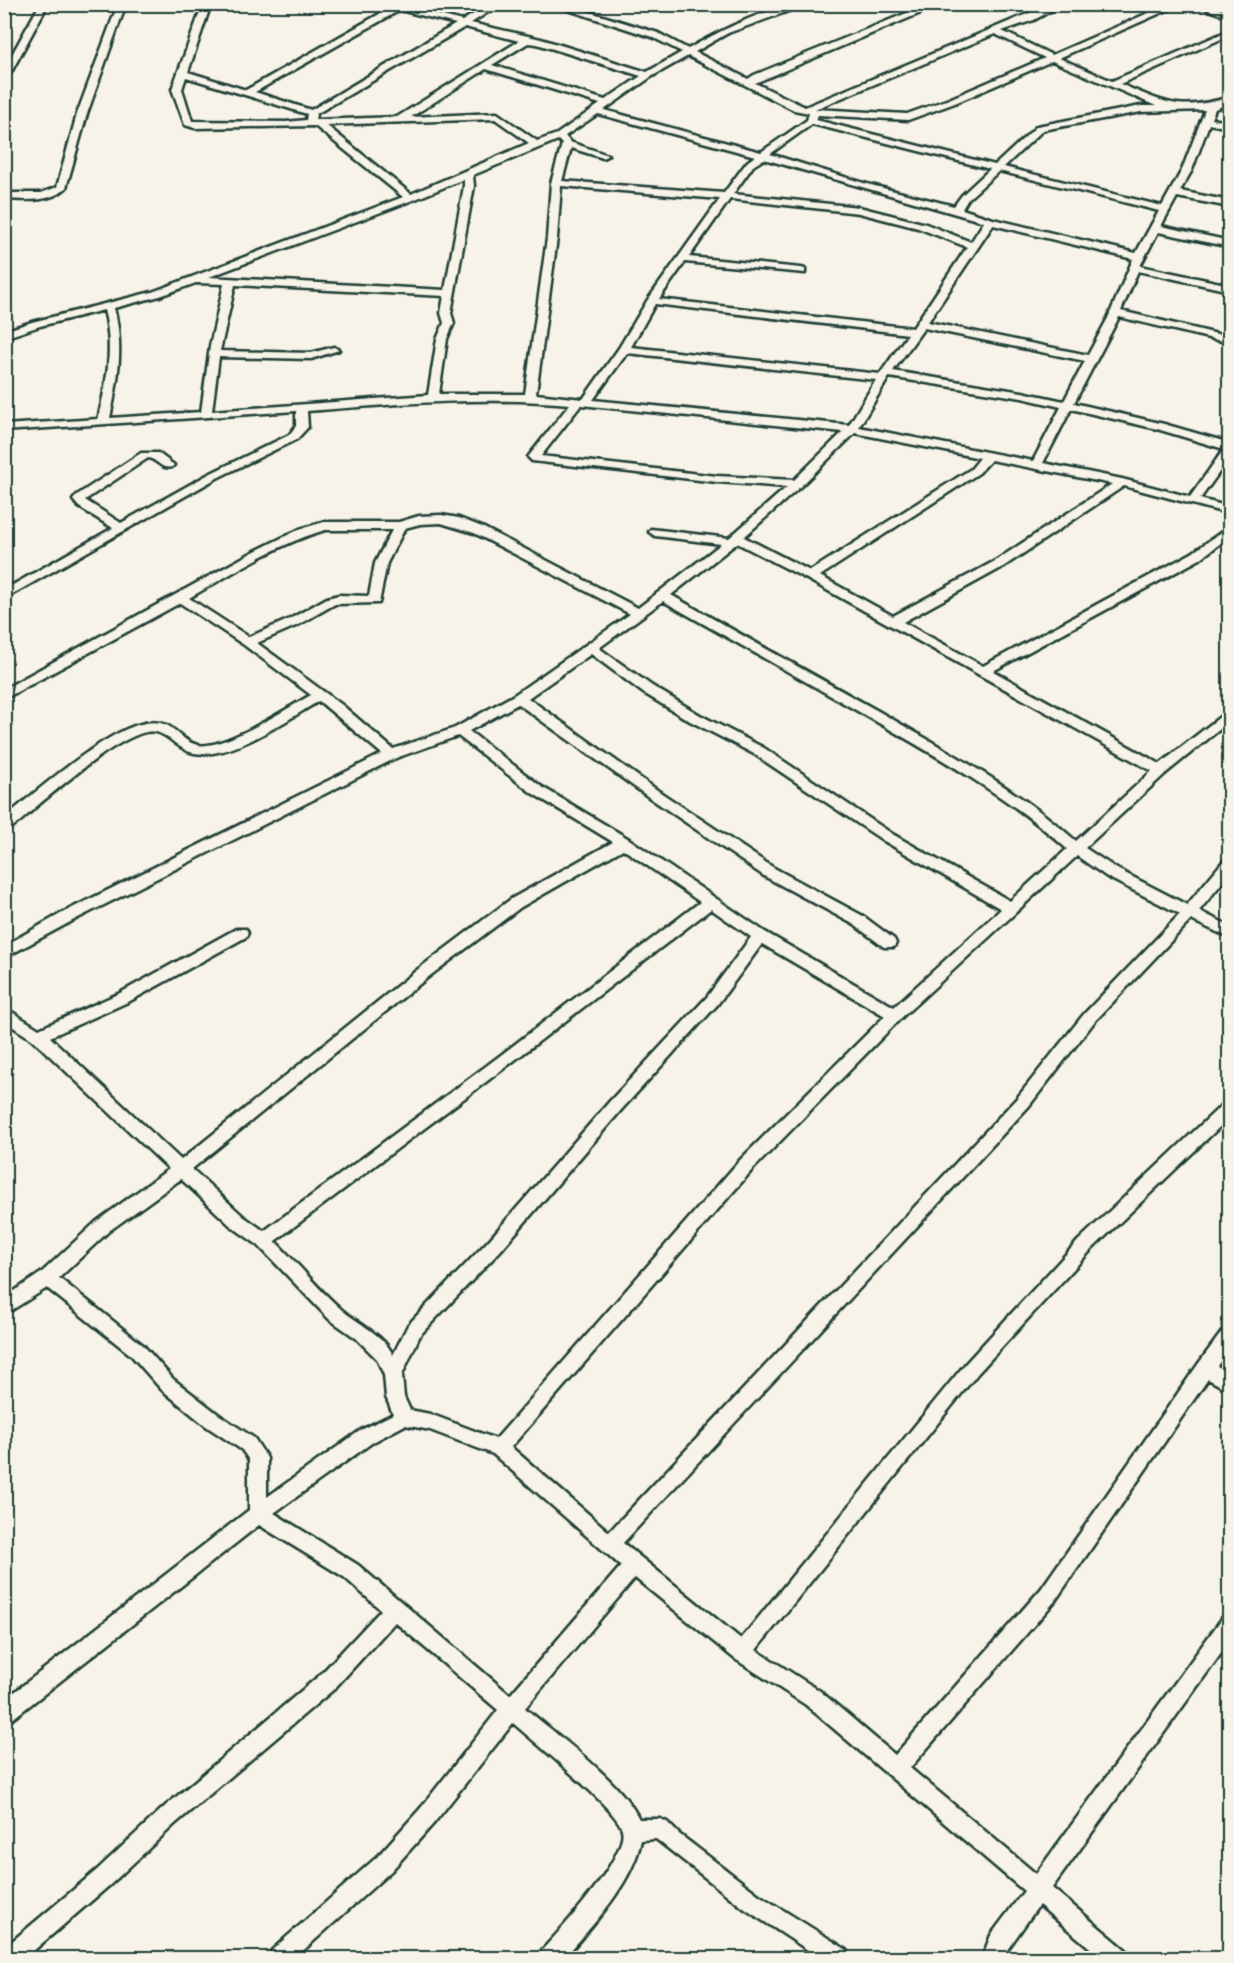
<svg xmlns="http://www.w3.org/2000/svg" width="1234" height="1963" viewBox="0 0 1234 1963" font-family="Delius,sans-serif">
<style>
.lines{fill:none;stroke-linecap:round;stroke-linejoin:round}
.minor-casing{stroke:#1f3d34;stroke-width:5}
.minor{fill:#f7f3e8;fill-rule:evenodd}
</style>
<rect width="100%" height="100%" fill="#f7f3e8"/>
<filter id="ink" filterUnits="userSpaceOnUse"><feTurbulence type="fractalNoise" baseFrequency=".0167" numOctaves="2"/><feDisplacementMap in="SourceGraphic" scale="12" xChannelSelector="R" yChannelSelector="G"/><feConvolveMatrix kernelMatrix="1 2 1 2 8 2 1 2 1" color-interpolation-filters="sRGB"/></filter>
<g filter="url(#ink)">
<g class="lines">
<defs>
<g id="minor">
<path d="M40 4H48L8 78 4 81V69Z"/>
<path d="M118 4H126L87 114 66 188C50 203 25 200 4 199V193H41L57 187 77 114Z"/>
<path d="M203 4H211L188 72 246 90 397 4H408L406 6 462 21 490 4H501L471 23 541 39 647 72 682 52 652 37 550 4H564L658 33 688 49C719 31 772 4 808 4L728 33 695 52 748 79 754 75 929 4H942L755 83 805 107 1051 4H1063L1034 20 1002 31 1052 55 1169 4H1181L1059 58 1112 81 1230 30V35L1120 84C1166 103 1179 112 1230 97V103L1215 109 1211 119 1230 122V128L1209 124 1192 170 1180 191 1230 201V207L1177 197 1161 226 1230 241V247L1158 232 1140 266 1230 285V291L1138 271 1121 311 1230 337V343L1119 317 1074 403 1164 424 1230 443V457L1200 499 1230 507V514L1124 486 1003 567 903 622 983 666 1192 553 1230 526V536L1200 559 993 671 1160 764 1230 709V721L1166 773 1085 848 1117 869 1187 905 1225 859 1230 858V873L1199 911 1230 926V938L1191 920 1094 1022 1029 1106 623 1543 741 1639 966 1363 1079 1240 1224 1103 1230 1101V1117L1091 1250 978 1373 756 1650 820 1691 895 1755 1041 1589 1199 1363 1224 1329 1230 1327V1348L1217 1366 1230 1373V1391L1208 1379 1055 1601 910 1768 1036 1874 1223 1617 1230 1615V1641L1052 1888 1126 1950 1129 1958H1102L1039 1905 1007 1950 1004 1958H982L991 1935 1024 1891 806 1705 735 1659 635 1578 525 1708C559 1737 620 1780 639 1819H660L667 1822 679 1834 759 1895 847 1950 850 1958H820L745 1909 656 1839 641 1840C633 1883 592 1926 564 1958H539L542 1950C561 1930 629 1855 622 1829 616 1808 533 1741 513 1723L434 1823 391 1871 295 1958H269L272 1950 377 1857 420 1809 498 1710 395 1622 334 1689 176 1823 111 1884 25 1958H4V1948L97 1870 162 1809 320 1675 381 1610 344 1577 259 1525 11 1720 4 1723V1700L249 1510V1460L242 1450 206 1426 161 1389 131 1355 47 1288 4 1315V1298L41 1273 97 1221 169 1169 33 1040 4 1021V1007L39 1029 120 993 236 929H246L248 933 246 937 130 1001 50 1037 181 1160 417 970 511 899 613 842 532 793 458 736 396 758 74 920 4 958V946L64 912 382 754 319 701C288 719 231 760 194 753 174 749 165 725 142 733 109 744 65 783 37 806 28 814 16 827 4 831V818C36 792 106 730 145 723 175 718 177 741 198 745 224 750 287 708 311 695L244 645 180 603 4 699V689L253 552 300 529 324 522H399L419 516 441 515 459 518 482 527 638 608 721 544 655 536 649 532 651 529 729 538 787 487 717 482 532 461 528 457 570 404C482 396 395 404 307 411L308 427 297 439 217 478 4 599V590L113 528 79 507 73 500 77 495 141 453H158L174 465 172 467C161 470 157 459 148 458L85 500 121 523 209 474 289 435 296 426V411L4 431V425L98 419C107 382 114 347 104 310L40 326 4 338V331L32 322 152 292 403 197 315 126 195 128 185 125 172 89ZM400 10 456 24 311 110 255 92ZM465 27 519 41 397 117 315 120 316 114ZM995 34 1045 58 949 99 907 114 815 109ZM528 43 537 44 641 76 605 100 492 65ZM688 56 794 110 809 113 807 120 761 152 604 110 651 77ZM1052 61 1156 106H1141L1037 126 995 165 816 120 818 115 908 120 955 103ZM486 69 600 104 557 134 537 141 497 113 411 117ZM186 77 307 114 306 120 286 122 192 121 182 89ZM1205 110 1182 170 1162 206 1004 167 1043 130 1141 112ZM598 114 755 156 747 162 724 193 562 181 571 148 603 158 608 155 570 142 565 136ZM495 119 529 143 411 194 326 125ZM812 124 990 169 962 195 954 206 867 184 770 154ZM558 140 562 144 551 183 547 238 525 394H439L447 339 454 323 451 313 474 186 473 175ZM764 159 984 222 971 242 926 224 859 207 733 194 753 166ZM999 171 1159 211 1136 253 993 219 962 209 968 199ZM464 179V186L445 290 209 277 413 200ZM561 186 720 199 647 301 619 348 583 399 536 394 557 238ZM730 199 859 213 918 228 967 247 913 328 659 299 685 262 805 273V269L801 268 689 257ZM993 225 1133 259 1108 318 1088 355 928 322ZM196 283 224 284 210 346 201 412 110 418C118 381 124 345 114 308L160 296ZM235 285 444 296 441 313 444 323 437 339 428 395 212 411 219 357 311 359 339 350 334 347 311 353 220 351ZM655 304 908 334 880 374 631 347ZM924 328 1085 361 1064 401 1022 392 893 371ZM627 353 876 380 849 425 593 400ZM889 377 1022 398 1061 407 1033 461 859 427ZM581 405 843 432 794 480 717 476 541 456ZM1071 409 1157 429 1224 449 1190 497 1122 479 1043 463ZM855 433 980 458 971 469 810 571 744 537 801 486ZM991 460 1112 484 995 561 893 616 820 576 979 473ZM441 523 474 533 630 614 514 695 455 728 393 749 342 705 257 643 298 625 335 604 379 603 387 563 405 528 420 524ZM325 530H392L375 563 369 596 339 595 327 598 290 619 249 637 189 598C233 573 277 544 325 530ZM737 543 807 579 1152 771 1076 841C1016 788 946 750 878 711 809 673 740 634 671 595ZM663 601C732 640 801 679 870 718 938 757 1008 796 1067 849L1010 901 894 835 764 748 700 715 652 686 599 648ZM591 654 642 692 690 721 754 754 884 841 1001 909 894 1007 765 932 629 839 542 787 469 731 518 704 650 798 764 876 853 924 884 947H894L896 943 894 939 863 916 774 868 660 792 528 698ZM623 849 700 902 497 1058 264 1231 243 1216 192 1169 427 978 521 907ZM1077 856 1107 877 1180 914 1084 1014 1017 1098 609 1532 511 1447 753 1169 900 1019ZM711 909 751 937 707 997 610 1101 489 1240 408 1325 393 1355C383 1334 358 1324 341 1309 318 1289 297 1263 275 1241L507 1066ZM762 944 885 1016 741 1159 496 1439 430 1414 410 1410 404 1397 402 1375 420 1335 501 1250 622 1109 717 1005ZM181 1179 231 1226 258 1245 329 1319 356 1338 377 1359 384 1375 386 1397 393 1414 361 1430 267 1497V1458L254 1438 218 1414 173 1379 143 1345 59 1278 109 1231ZM405 1425 430 1430 493 1454 621 1566 510 1695 358 1565 274 1513 373 1442Z"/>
<path d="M679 4H689L682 9 679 8Z"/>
<path d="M1194 4H1207L1230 13V18Z"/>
</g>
</defs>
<use href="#minor" class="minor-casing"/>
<use href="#minor" class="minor"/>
</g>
</g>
<rect width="1234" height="1963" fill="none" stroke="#f7f3e8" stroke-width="24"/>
<rect x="12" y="12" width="1210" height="1939" fill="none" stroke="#1f3d34" stroke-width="2" filter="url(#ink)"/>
</svg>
